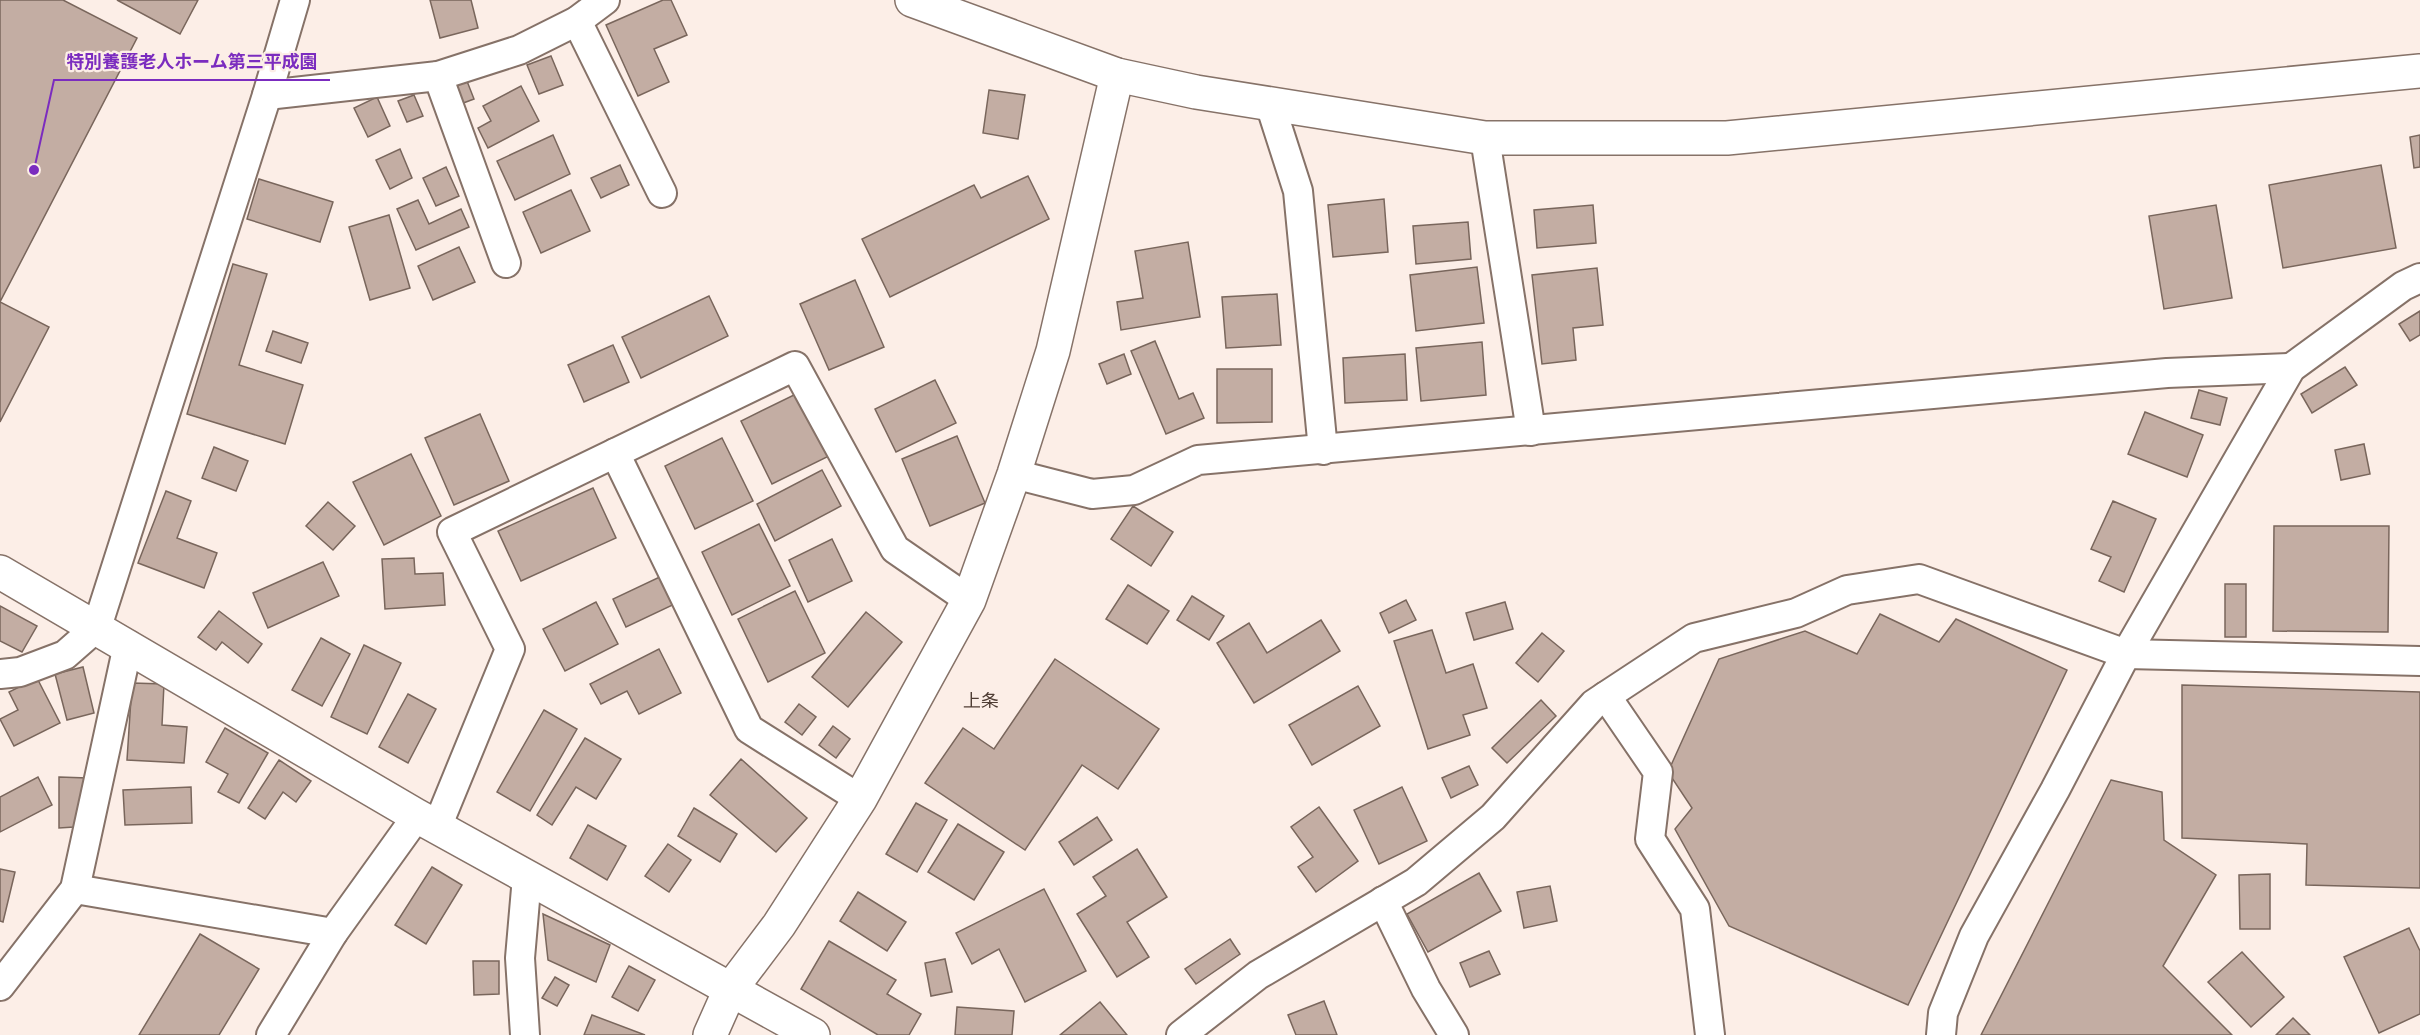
<svg xmlns="http://www.w3.org/2000/svg" width="2420" height="1035" viewBox="0 0 2420 1035" font-family="Overpass,'Noto Sans JP',sans-serif">
<style>
.building{fill:#c3ada3;stroke:#79665c;stroke-width:1.5}
.lines{fill:none;stroke-linecap:round;stroke-linejoin:round}
.minor-casing{stroke:#867268;stroke-width:32}
.tertiary-casing{stroke:#867268;stroke-width:36}
.minor{stroke:#fff;stroke-width:28}
.tertiary{stroke:#fff;stroke-width:33}
.labels{text-anchor:middle;dominant-baseline:central;stroke-width:4.5;stroke-linejoin:round;paint-order:stroke}
.neighbourhood-label{font-size:18px;fill:#4f3d34;stroke:#fceee7}
.leader{fill:none;stroke:#7b2cbf;stroke-width:2}
.callout-dot{fill:#7b2cbf;stroke:#fceee7;stroke-width:2}
.callout-label{font-size:18px;text-anchor:middle;font-weight:bold;fill:#7b2cbf;stroke:#fceee7;stroke-width:4.5;stroke-linejoin:round;paint-order:stroke}
</style>
<rect width="100%" height="100%" fill="#fceee7"/>
<g class="building">
<path d="M0 0H63L137 38 0 302 49 327 0 422Z"/>
<path d="M117 0H198L180 34Z"/>
<path d="M430 0H471L478 28 440 38Z"/>
<path d="M663 0H671L687 35 654 49 669 82 638 96 606 25Z"/>
<path d="M551 56 563 85 539 94 527 65Z"/>
<path d="M465 76 474 99 458 105 449 82Z"/>
<path d="M521 86 539 121 488 148 478 128 491 121 483 106Z"/>
<path d="M989 90 1025 95 1018 139 983 133Z"/>
<path d="M414 95 423 116 407 122 398 101Z"/>
<path d="M377 97 390 126 368 137 354 108Z"/>
<path d="M553 135 570 174 515 200 497 161Z"/>
<path d="M2420 135V167L2414 168 2410 137Z"/>
<path d="M400 149 412 178 390 189 376 160Z"/>
<path d="M620 165 629 185 601 198 591 178Z"/>
<path d="M2381 165 2396 248 2283 268 2269 185Z"/>
<path d="M446 167 459 196 436 206 423 178Z"/>
<path d="M1028 176 1049 219 890 297 862 239 974 185 981 198Z"/>
<path d="M259 179 333 202 320 242 247 219Z"/>
<path d="M571 190 590 231 541 253 523 212Z"/>
<path d="M1384 199 1388 252 1333 257 1328 205Z"/>
<path d="M418 200 429 224 461 209 469 227 416 250 397 209Z"/>
<path d="M1593 205 1596 243 1537 248 1534 210Z"/>
<path d="M2216 205 2232 298 2164 309 2149 216Z"/>
<path d="M389 215 410 288 370 300 349 227Z"/>
<path d="M1468 222 1471 259 1416 264 1413 226Z"/>
<path d="M1188 242 1200 317 1121 330 1117 302 1143 298 1135 251Z"/>
<path d="M459 247 475 282 433 300 418 266Z"/>
<path d="M233 264 267 274 239 365 303 385 285 444 187 414Z"/>
<path d="M1477 267 1484 323 1416 331 1410 275Z"/>
<path d="M1597 268 1603 325 1573 328 1576 360 1542 364 1532 275Z"/>
<path d="M855 280 884 347 829 370 800 304Z"/>
<path d="M1277 294 1281 345 1226 348 1222 297Z"/>
<path d="M709 296 728 336 641 378 622 337Z"/>
<path d="M2420 311V335L2410 341 2399 324Z"/>
<path d="M273 331 308 343 301 363 266 351Z"/>
<path d="M1155 341 1179 399 1193 393 1204 418 1166 434 1131 351Z"/>
<path d="M1482 342 1486 395 1421 401 1416 348Z"/>
<path d="M613 345 629 382 584 402 568 365Z"/>
<path d="M1124 354 1131 374 1107 384 1099 364Z"/>
<path d="M1405 354 1407 400 1345 403 1343 358Z"/>
<path d="M2345 367 2357 385 2312 413 2301 394Z"/>
<path d="M1217 369H1272V422L1217 423Z"/>
<path d="M935 380 956 423 896 452 875 409Z"/>
<path d="M2199 390 2227 398 2220 425 2191 418Z"/>
<path d="M798 393 829 456 772 484 741 421Z"/>
<path d="M2145 412 2203 435 2187 477 2128 454Z"/>
<path d="M480 414 509 481 454 505 425 438Z"/>
<path d="M957 436 985 503 930 526 902 459Z"/>
<path d="M722 438 753 501 695 529 665 466Z"/>
<path d="M2364 444 2370 474 2341 480 2335 450Z"/>
<path d="M214 447 248 461 236 491 202 478Z"/>
<path d="M411 454 441 516 384 545 353 482Z"/>
<path d="M822 470 841 506 775 541 757 504Z"/>
<path d="M593 488 616 538 521 581 498 531Z"/>
<path d="M166 491 191 501 177 538 217 553 204 588 138 563Z"/>
<path d="M2113 501 2156 519 2124 592 2099 581 2111 557 2091 549Z"/>
<path d="M328 502 355 526 333 550 306 526Z"/>
<path d="M1133 506 1173 532 1151 566 1111 539Z"/>
<path d="M759 524 790 586 732 615 702 552Z"/>
<path d="M2274 526H2389L2388 632 2273 631Z"/>
<path d="M832 539 852 581 808 602 789 560Z"/>
<path d="M414 558 415 574 443 573 445 605 385 609 382 559Z"/>
<path d="M323 562 339 596 268 628 253 593Z"/>
<path d="M666 574 679 602 626 627 613 599Z"/>
<rect x="2225" y="584" width="21" height="53"/>
<path d="M1128 585 1169 611 1147 644 1106 619Z"/>
<path d="M795 591 825 653 768 682 738 619Z"/>
<path d="M1192 596 1224 616 1209 640 1177 620Z"/>
<path d="M1406 600 1416 620 1389 633 1380 613Z"/>
<path d="M596 602 618 644 565 671 543 629Z"/>
<path d="M1505 602 1513 629 1474 640 1466 613Z"/>
<path d="M0 606 37 626 22 652 0 641Z"/>
<path d="M219 611 262 644 248 663 222 642 216 650 198 637Z"/>
<path d="M866 612 902 642 848 707 812 677Z"/>
<path d="M1880 614 1939 642 1956 619 2067 670 1908 1005 1729 926 1675 829 1692 808 1668 772 1719 659 1805 631 1857 654Z"/>
<path d="M1321 620 1340 651 1254 703 1217 643 1249 623 1267 653Z"/>
<path d="M1432 630 1446 673 1473 664 1487 708 1463 715 1470 735 1428 749 1394 641Z"/>
<path d="M1542 633 1564 651 1538 682 1516 663Z"/>
<path d="M321 638 350 654 322 706 292 690Z"/>
<path d="M364 645 401 663 367 734 331 717Z"/>
<path d="M659 649 681 693 639 714 627 691 601 704 590 684Z"/>
<path d="M1055 659 1159 729 1118 789 1082 765 1025 850 925 783 963 728 994 749Z"/>
<path d="M83 667 94 713 67 720 55 674Z"/>
<path d="M37 678 60 723 14 746 0 719 18 710 9 692Z"/>
<path d="M132 683 164 684 162 725 187 727 184 763 127 760Z"/>
<path d="M2182 685 2420 692V888L2306 885 2307 844 2182 838Z"/>
<path d="M1358 686 1380 726 1312 765 1289 725Z"/>
<path d="M408 694 436 709 408 763 379 747Z"/>
<path d="M1541 700 1556 716 1507 763 1492 748Z"/>
<path d="M799 704 816 717 802 735 785 722Z"/>
<path d="M544 710 577 729 530 811 497 792Z"/>
<path d="M833 726 850 739 836 758 819 745Z"/>
<path d="M225 728 268 753 239 803 218 792 228 774 206 762Z"/>
<path d="M585 738 621 759 596 799 576 787 552 825 537 815Z"/>
<path d="M741 759 807 818 776 852 710 795Z"/>
<path d="M279 760 311 781 296 802 283 792 265 819 248 808Z"/>
<path d="M1469 766 1478 785 1451 798 1442 778Z"/>
<path d="M38 777 52 805 0 832V797Z"/>
<path d="M59 777 87 778 74 827 59 828Z"/>
<path d="M2111 780 2162 792 2164 840 2216 875 2163 966 2232 1035H1981Z"/>
<path d="M191 787 192 823 125 825 123 790Z"/>
<path d="M1402 787 1427 841 1379 864 1354 810Z"/>
<path d="M916 803 947 820 917 872 886 854Z"/>
<path d="M1319 807 1358 861 1316 892 1298 867 1313 857 1291 827Z"/>
<path d="M694 808 737 834 720 862 678 836Z"/>
<path d="M1097 817 1112 840 1074 865 1059 842Z"/>
<path d="M958 824 1004 852 974 900 928 872Z"/>
<path d="M588 825 626 846 607 880 570 858Z"/>
<path d="M668 844 691 860 669 892 645 876Z"/>
<path d="M1137 849 1167 897 1127 922 1149 957 1117 977 1077 914 1106 896 1093 877Z"/>
<path d="M432 867 462 885 426 944 395 925Z"/>
<path d="M0 869 15 872 3 922 0 921Z"/>
<path d="M1479 873 1501 911 1428 952 1407 914Z"/>
<path d="M2270 874V929H2240L2239 875Z"/>
<path d="M1550 886 1557 921 1524 928 1517 892Z"/>
<path d="M1044 889 1086 971 1025 1002 999 949 972 964 956 933Z"/>
<path d="M858 892 906 922 887 951 840 921Z"/>
<path d="M543 914 610 945 596 982 548 960Z"/>
<path d="M2409 928 2420 951V1014L2379 1033 2344 957Z"/>
<path d="M200 934 259 969 219 1035H139Z"/>
<path d="M1230 939 1240 954 1196 984 1185 969Z"/>
<path d="M829 941 896 980 887 994 921 1014 909 1035H878L801 989Z"/>
<path d="M1489 951 1500 974 1470 987 1460 963Z"/>
<path d="M2242 952 2284 997 2251 1027 2208 982Z"/>
<path d="M945 959 952 992 931 996 925 963Z"/>
<path d="M473 961H499V994L474 995Z"/>
<path d="M629 966 655 980 638 1011 612 997Z"/>
<path d="M555 977 569 985 557 1006 542 998Z"/>
<path d="M1324 1001 1337 1035H1296L1288 1015Z"/>
<path d="M1100 1002 1127 1035H1060Z"/>
<path d="M957 1007 1014 1011 1012 1035H955Z"/>
<path d="M592 1015 645 1035H584Z"/>
<path d="M2293 1018 2310 1035H2276Z"/>
</g>
<g class="lines">
<defs>
<g id="minor">
<path d="M577 21 662 193"/>
<path d="M438 76 506 263"/>
<path d="M267 95 438 76 519 50 577 21 605 0"/>
<path d="M1270 104 1298 191 1323 450"/>
<path d="M1485 138 1531 431"/>
<path d="M615 453 749 729 860 799"/>
<path d="M1014 474 1092 494 1134 490 1198 460 2167 373 2291 368"/>
<path d="M0 674 20 672 65 655 97 627 267 95 295 0"/>
<path d="M1606 696 1658 772 1650 839 1695 909 1710 1035"/>
<path d="M437 827 510 649 452 532 795 366 895 549 969 600"/>
<path d="M75 889 333 933"/>
<path d="M1383 901 1426 989 1454 1035"/>
<path d="M0 986 75 889 128 645"/>
<path d="M271 1035 333 933 417 816"/>
<path d="M525 1035 520 958 527 877"/>
<path d="M1181 1035 1258 975 1416 882 1493 817 1594 704 1606 696 1694 638 1796 613 1847 590 1919 579 2126 654 2420 661"/>
<path d="M1941 1035 1943 1013 1974 936 2055 790 2126 654 2291 368 2403 286 2420 278"/>
</g>
<g id="tertiary">
<path d="M912 0 1117 75 1196 92 1485 138H1727L2420 71"/>
<path d="M0 572 417 816 813 1035"/>
<path d="M710 1035 730 990 779 925 860 799 969 600 1014 474 1053 351 1117 75"/>
</g>
</defs>
<use href="#minor" class="minor-casing"/>
<use href="#tertiary" class="tertiary-casing"/>
<use href="#minor" class="minor"/>
<use href="#tertiary" class="tertiary"/>
</g>
<g class="labels">
<g class="neighbourhood-label">
<text x="981" y="702">上条</text>
</g>
</g>
<path class="leader" d="M34 170L54 80H330"/>
<circle class="callout-dot" cx="34" cy="170" r="6"/>
<g class="callout-label">
<text x="192" y="68">特別養護老人ホーム第三平成園</text>
</g>
</svg>
